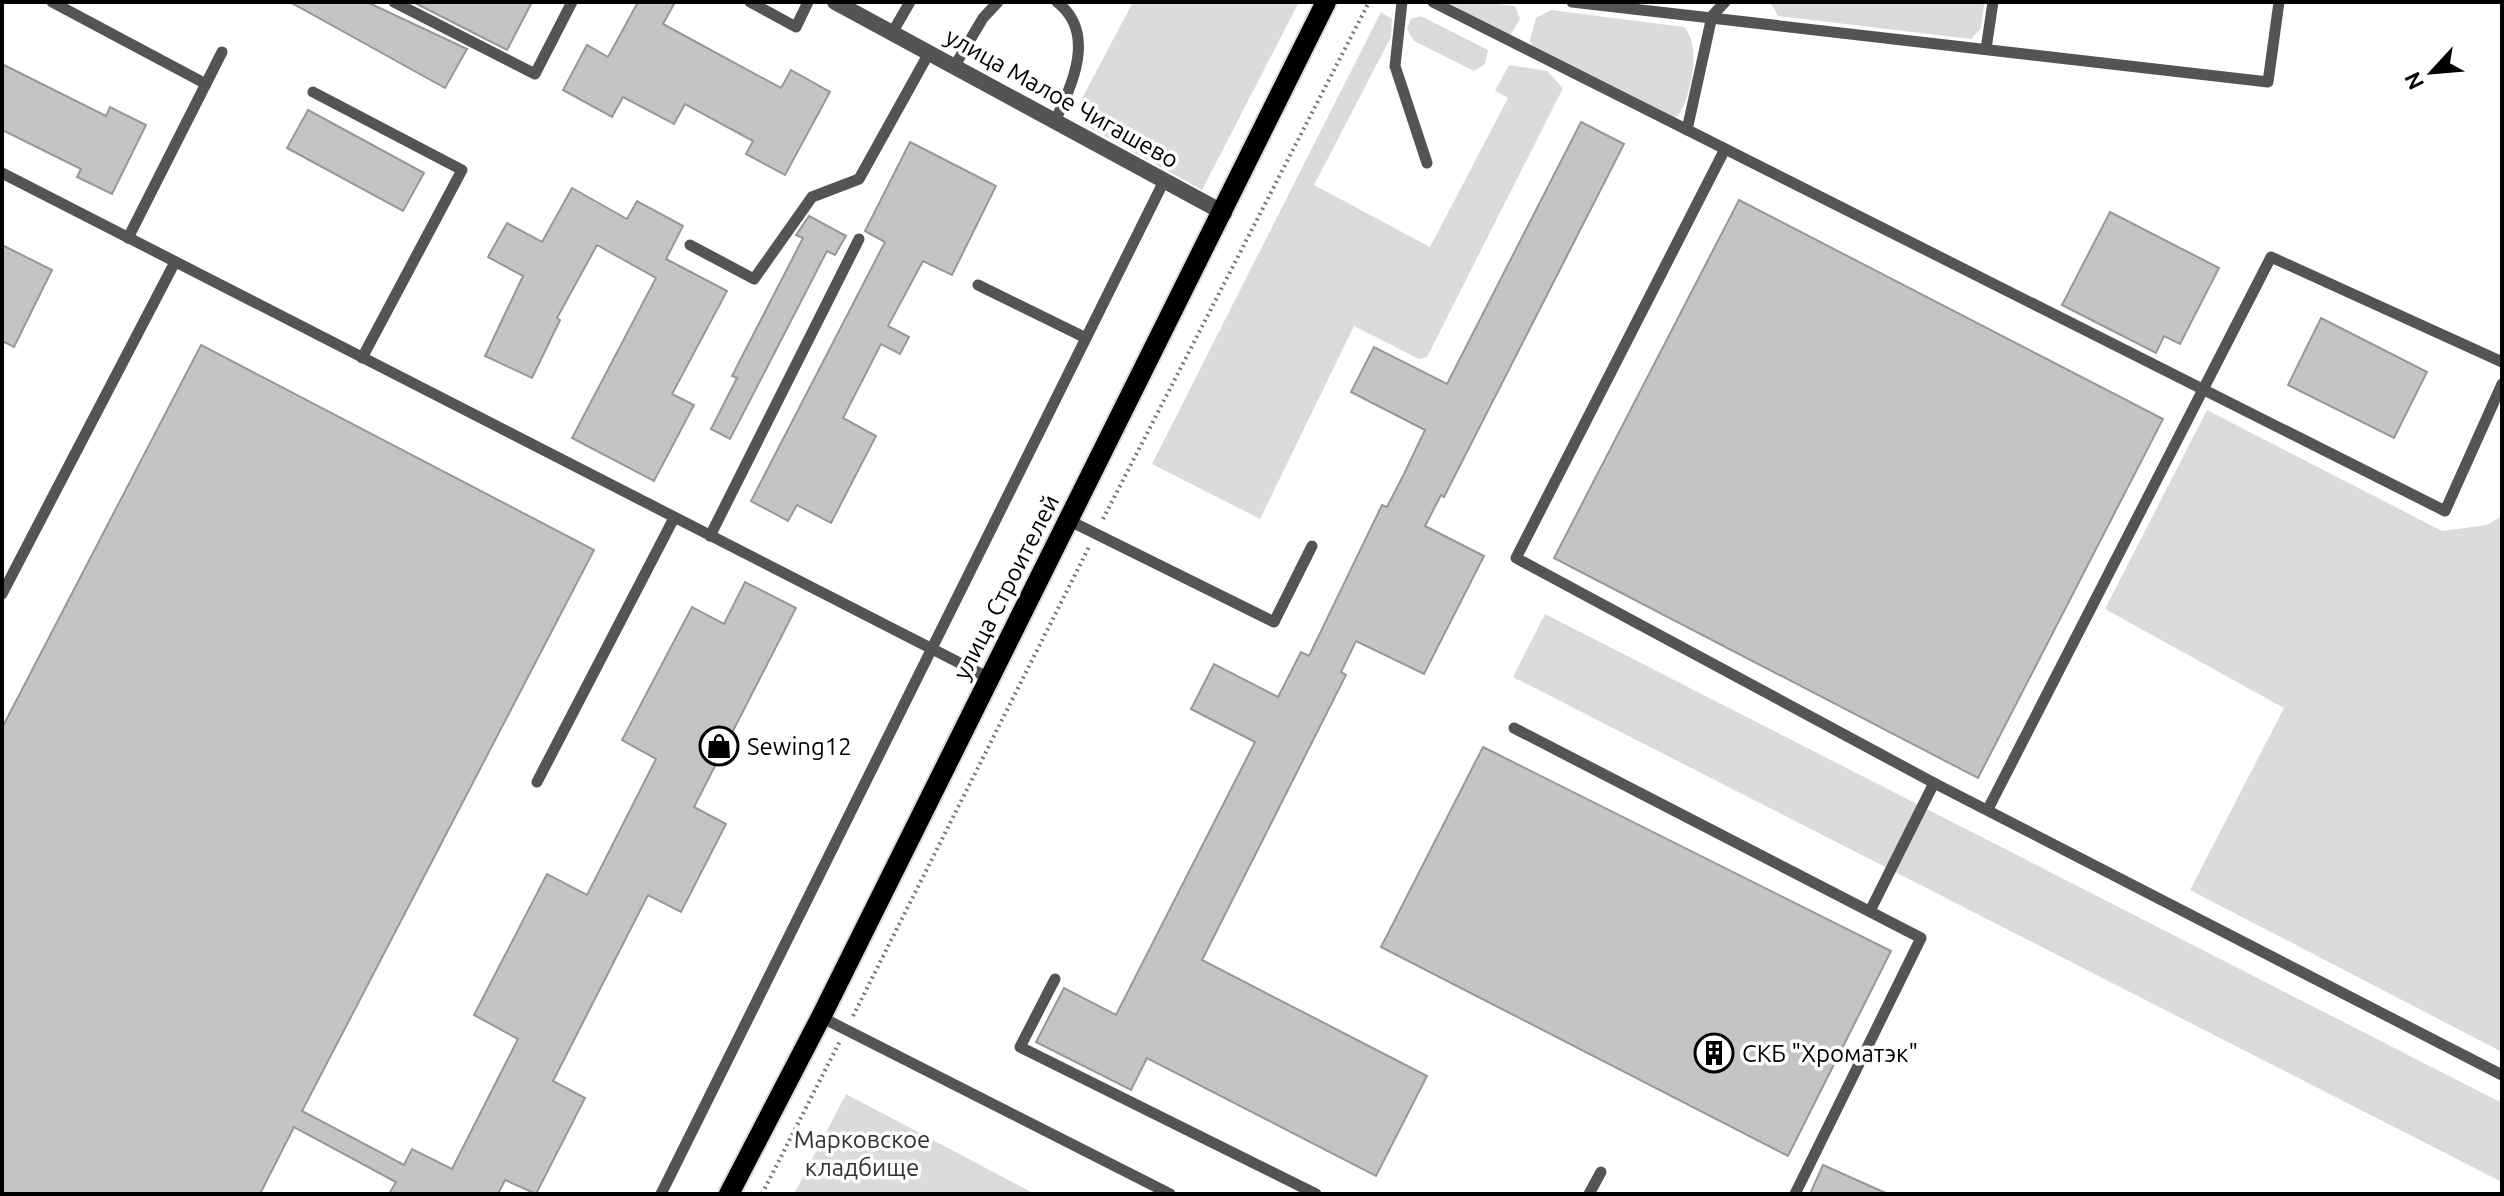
<svg xmlns="http://www.w3.org/2000/svg" width="2504" height="1196" viewBox="0 0 2504 1196" font-family="Ubuntu,sans-serif">
<style>
.green{fill:#dbdbdb}
.building{fill:#c4c4c4;stroke:#989898;stroke-width:2}
.lines{fill:none;stroke-linecap:round;stroke-linejoin:round}
.primary-casing{stroke:#dbdbdb;stroke-width:24}
.path{stroke:#767676;stroke-width:4;stroke-dasharray:2 4;stroke-linecap:butt}
.service{stroke:#545454;stroke-width:11}
.minor{stroke:#545454;stroke-width:16}
.primary{stroke:#000;stroke-width:20}
.labels{text-anchor:middle;dominant-baseline:central;stroke-width:7;stroke-linejoin:round;paint-order:stroke}
.street-label{font-size:24px;fill:#000;stroke:#fff}
.poi-label{font-size:24px;fill:#000;stroke:#fff;text-anchor:start}
.park-label{font-size:24px;fill:#323232;stroke:#fff}
</style>
<rect width="100%" height="100%" fill="#fff"/>
<g class="green">
<path d="M1133 2H1299L1202 190 1085 125 1078 106Z"/>
<path d="M1481 2 1515 6 1520 19 1511 34H1503L1449 3Z"/>
<path d="M1770 2H1984V4L1981 28 1971 39 1778 16Z"/>
<path d="M1551 10 1684 27C1702 45 1691 97 1678 116L1669 118 1534 50 1530 40 1536 18Z"/>
<path d="M1381 12 1392 19 1391 37 1314 185 1430 247 1508 98 1495 91 1509 65 1547 71 1563 88 1427 357 1419 359 1354 326 1260 519 1152 464Z"/>
<path d="M1421 16 1488 50 1485 64 1474 71 1414 41 1407 29 1411 19Z"/>
<path d="M2207 410 2442 531 2487 525 2502 516V1052L2190 890 2284 708 2105 609Z"/>
<path d="M1545 614 2502 1103V1182L1513 677Z"/>
<path d="M846 1094 1035 1194H794Z"/>
</g>
<g class="building">
<path d="M290 2H367L467 49 445 88Z"/>
<path d="M413 2H532L507 50Z"/>
<path d="M638 2H675L663 24 781 88 791 70 830 92 785 175 746 154 753 141 685 104 674 124 623 97 612 117 563 90 587 45 608 57Z"/>
<path d="M2 64 106 116 110 107 146 125 112 194 77 177 81 169 2 130Z"/>
<path d="M308 110 424 173 403 211 287 148Z"/>
<path d="M1581 122 1624 144 1448 489 1444 497 1441 495 1425 526 1484 556 1424 674 1356 641 1341 672 1346 675 1202 960 1427 1076 1376 1176 1147 1058 1131 1090 1036 1042 1064 988 1116 1015 1255 742 1191 709 1214 664 1278 697 1301 652 1309 656 1382 505 1387 507 1403 476 1425 430 1351 392 1374 347 1447 384Z"/>
<path d="M910 142 996 186 952 275 923 261 888 326 909 337 900 354 881 344 843 418 876 436 831 523 797 505 788 521 751 501 885 242 865 231Z"/>
<path d="M572 188 627 219 637 201 683 226 666 259 727 291 672 394 694 405 654 481 572 438 656 278 597 245 557 318 560 320 532 378 485 356 523 276 488 257 507 223 542 242Z"/>
<path d="M1739 200 2163 419 1978 778 1554 558Z"/>
<path d="M2110 212 2219 268 2180 344 2164 336 2156 353 2062 305Z"/>
<path d="M809 216 846 236 835 255 827 251 730 439 711 429 737 378 732 376 803 238 796 235Z"/>
<path d="M2 245 52 270 14 347 2 341Z"/>
<path d="M2321 318 2427 372 2394 438 2288 385Z"/>
<path d="M201 345 594 550 302 1111 404 1165 412 1149 452 1169 518 1039 474 1015 547 874 587 895 656 759 622 740 692 607 724 624 745 582 796 608 694 807 726 824 681 912 648 895 553 1081 585 1098 536 1194 505 1180 498 1194H389L396 1182 294 1127 260 1194H2V728Z"/>
<path d="M1483 747 1891 951 1788 1156 1381 947Z"/>
<path d="M1823 1165 1888 1194H1810Z"/>
</g>
<g class="lines">
<defs>
<path id="primary" d="M729 1194 821 1017 1326 2"/>
</defs>
<use href="#primary" class="primary-casing"/>
<g class="path">
<path d="M1103 519 1369 2"/>
<path d="M853 1016 1090 545"/>
<path d="M762 1194 840 1041"/>
</g>
<g class="service">
<path d="M52 2 206 84"/>
<path d="M394 2 535 74 572 2"/>
<path d="M750 2 796 27 808 2"/>
<path d="M1402 2 1395 66 1427 163"/>
<path d="M1433 2 2445 511 2502 384"/>
<path d="M1572 2 2268 82 2279 2"/>
<path d="M892 33 910 2"/>
<path d="M1986 49 1993 2"/>
<path d="M954 67 983 18 998 2"/>
<path d="M313 92 462 170 362 358"/>
<path d="M1055 121C1072 85 1097 33 1057 2"/>
<path d="M1687 130 1712 16 1725 2"/>
<path d="M1725 149 1516 558 1934 783 2502 1075"/>
<path d="M2 173 989 678"/>
<path d="M128 238 222 52"/>
<path d="M690 245 754 279 812 197 859 179 929 53"/>
<path d="M978 285 1086 338"/>
<path d="M1068 520 1274 622 1312 546"/>
<path d="M710 536 859 239"/>
<path d="M2 594 175 262"/>
<path d="M1514 728 1921 938 1795 1194"/>
<path d="M537 782 674 518"/>
<path d="M1988 809 2271 257 2502 362"/>
<path d="M1870 911 1934 783"/>
<path d="M1055 979 1020 1047 1316 1194"/>
<path d="M821 1017 1170 1194"/>
<path d="M661 1194 1164 181"/>
<path d="M1589 1194 1601 1172"/>
</g>
<path class="minor" d="M835 2 1224 213"/>
<use href="#primary" class="primary"/>
</g>
<defs>
<symbol id="shop-ring" viewBox="-11 -11 22 22"><circle r="9.5" fill="#fff" stroke="#000" stroke-width="1.5"/><path d="M-5-2.5h2.3a2.7 3.5 0 0 1 5.4 0H5L5.5 6h-11ZM-1.5-2.5h3a1.5 2.3 0 0 0-3 0Z" fill="#000"/></symbol>
<symbol id="building-ring" viewBox="-11 -11 22 22"><circle r="9.5" fill="#fff" stroke="#000" stroke-width="1.5"/><path d="M-4-6H4V6H1V3H-1V6H-4ZM-2.5-4.3h1.7v1.8h-1.7ZM.8-4.3h1.7v1.8H.8ZM-2.5-1h1.7V.8h-1.7ZM.8-1h1.7V.8H.8Z" fill="#000"/></symbol>
</defs>
<g fill-rule="evenodd">
<use href="#shop-ring" x="697" y="724" width="44" height="44"/>
<use href="#building-ring" x="1692" y="1031" width="44" height="44"/>
</g>
<g class="labels">
<g class="street-label">
<text transform="translate(1062 98) rotate(29)">улица Малое Чигашево</text>
<text transform="translate(1006 587) rotate(-63)">улица Строителей</text>
</g>
<g class="poi-label">
<text x="747" y="746">Sewing12</text>
<text x="1742" y="1053">СКБ "Хроматэк"</text>
</g>
<g class="park-label">
<text x="862" y="1139">Марковское<tspan x="862" dy="28">кладбище</tspan></text>
</g>
</g>
<rect width="2504" height="1196" fill="none" stroke="#000000" stroke-width="8"/>
<g transform="translate(2432 72) rotate(244)" stroke="#ffffff" stroke-width="6" paint-order="stroke">
<path d="M0-6L14 30L0 20L-14 30Z" fill="#000000"/>
<text y="-12" font-size="22" font-weight="bold" text-anchor="middle" fill="#000000">N</text>
</g>
</svg>
